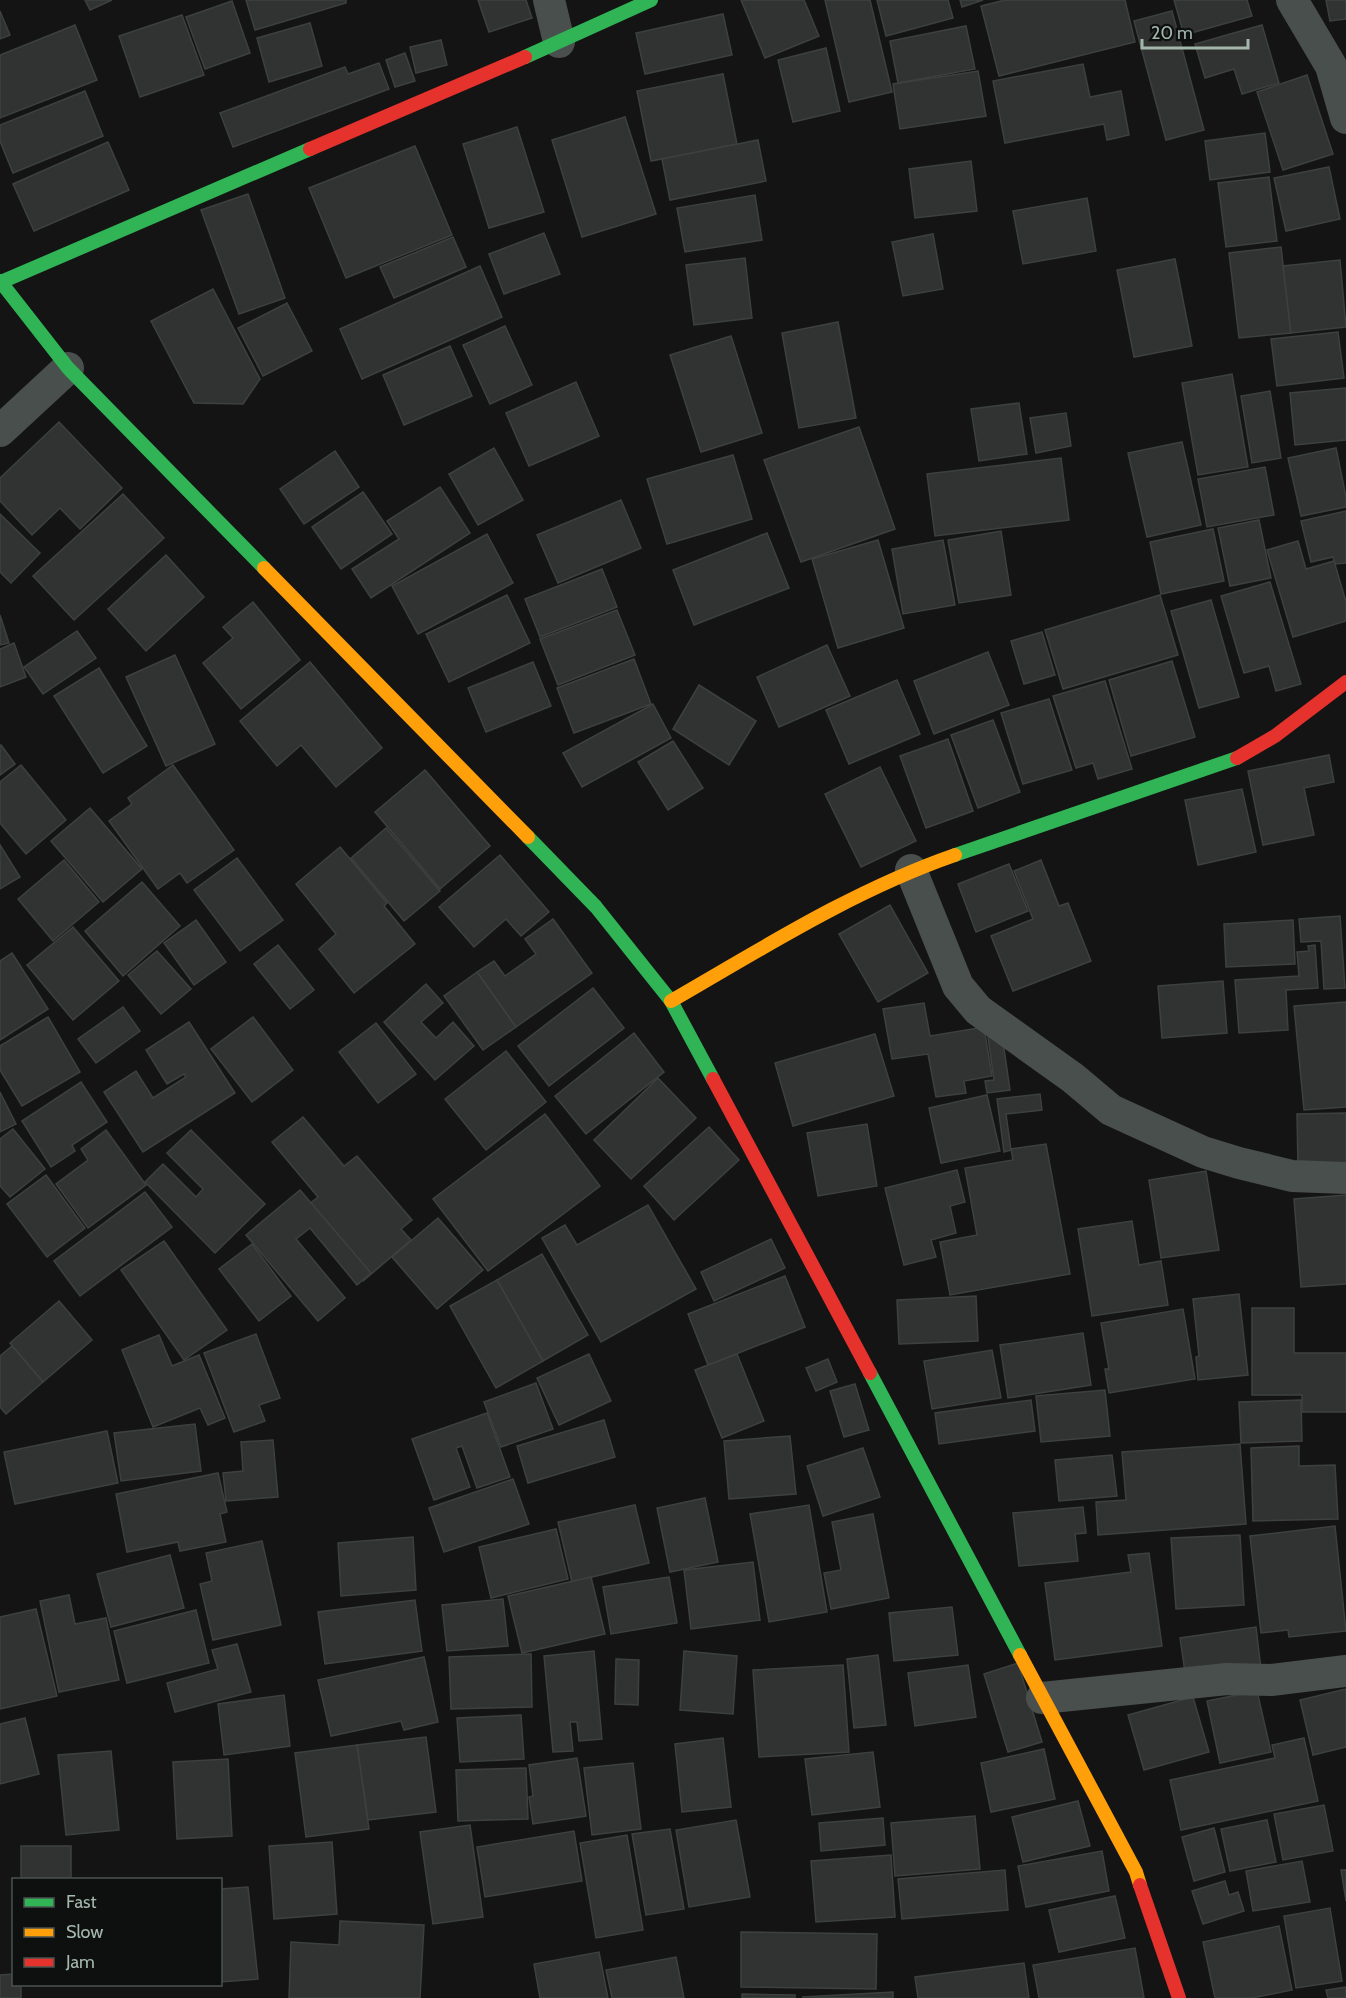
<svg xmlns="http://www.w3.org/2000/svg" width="1346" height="1998" viewBox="0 0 1346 1998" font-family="Cabin,sans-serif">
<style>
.building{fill:#303331;stroke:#3c413f;stroke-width:1.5}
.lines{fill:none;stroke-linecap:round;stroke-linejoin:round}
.street{stroke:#494f4c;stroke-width:32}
.fast{stroke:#30b455;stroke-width:14}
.slow{stroke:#ff9f0a;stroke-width:14}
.jam{stroke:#e5322d;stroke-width:14}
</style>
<rect width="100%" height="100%" fill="#141414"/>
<g class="building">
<path d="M85 0H112L90 10Z"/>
<path d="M246 0H346V3L255 30Z"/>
<path d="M478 0H526L532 18 489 32Z"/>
<path d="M741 0H804L819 36 765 58Z"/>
<path d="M825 0H870L892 92 849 102Z"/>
<path d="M877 0H948L953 18 886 36Z"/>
<path d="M960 0H983L962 7Z"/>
<path d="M1005 0H1125L1135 42 999 76 981 6Z"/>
<path d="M1174 0H1247L1252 16 1184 35Z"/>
<path d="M1326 0H1346V19L1330 21Z"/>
<path d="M232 1 250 53 205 69 186 17Z"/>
<path d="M0 11 10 35 0 39Z"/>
<path d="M1172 11 1204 130 1166 140 1134 21Z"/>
<path d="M723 14 732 55 645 74 636 33Z"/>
<path d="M182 15 204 75 140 97 119 36Z"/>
<path d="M310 23 322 66 269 82 257 38Z"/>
<path d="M75 25 97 80 0 118V55Z"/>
<path d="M1262 25 1279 83 1242 94 1234 69 1205 78 1195 44Z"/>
<path d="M966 26 975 69 898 83 890 41Z"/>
<path d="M441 40 447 65 416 73 410 47Z"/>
<path d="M826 48 840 111 793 122 778 60Z"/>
<path d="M405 53 415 81 395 87 386 60Z"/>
<path d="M379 63 389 89 233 147 220 113 345 67 348 74Z"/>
<path d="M1083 64 1090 97 1121 91 1129 135 1107 140 1104 124 1005 143 993 81Z"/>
<path d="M978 71 986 116 900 129 893 84Z"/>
<path d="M723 74 737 144 651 161 637 91Z"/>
<path d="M1307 75 1333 154 1283 170 1257 92Z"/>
<path d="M85 91 103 136 13 173 0 141V125Z"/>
<path d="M625 117 656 214 582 237 552 140Z"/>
<path d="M517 127 544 212 489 228 463 144Z"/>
<path d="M1265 133 1270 172 1210 180 1205 141Z"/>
<path d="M758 140 766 181 670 200 662 159Z"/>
<path d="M108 142 129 190 34 231 13 184Z"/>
<path d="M415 146 452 235 346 278 309 188Z"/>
<path d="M971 161 977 211 915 218 909 169Z"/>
<path d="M1329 167 1340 219 1286 231 1274 178Z"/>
<path d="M1269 177 1277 241 1226 247 1218 183Z"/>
<path d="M248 194 285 298 239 314 201 210Z"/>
<path d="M755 195 762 240 685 252 677 208Z"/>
<path d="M1087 198 1096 251 1023 264 1013 211Z"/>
<path d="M544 233 560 274 504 294 489 254Z"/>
<path d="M933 234 943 289 903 296 892 242Z"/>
<path d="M453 237 466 267 394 298 380 267Z"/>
<path d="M1281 247 1291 333 1239 338 1229 253Z"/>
<path d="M745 258 752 318 694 325 686 265Z"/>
<path d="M1175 259 1192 346 1134 357 1117 270Z"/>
<path d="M1340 260 1346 327 1291 333 1283 266Z"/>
<path d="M480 266 502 317 362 379 340 329Z"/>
<path d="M213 289 260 379 243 404 194 403 151 321Z"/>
<path d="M287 303 312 351 263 376 238 328Z"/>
<path d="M838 322 856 418 799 428 782 333Z"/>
<path d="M505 326 532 385 490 404 463 345Z"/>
<path d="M1338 332 1344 378 1277 386 1271 339Z"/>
<path d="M731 336 762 433 701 452 670 355Z"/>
<path d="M450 346 472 396 404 425 383 375Z"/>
<path d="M1232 374 1248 467 1198 475 1182 383Z"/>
<path d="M576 382 599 436 529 466 506 413Z"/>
<path d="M1346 388V440L1295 445 1290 393Z"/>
<path d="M1270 391 1281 458 1252 463 1241 396Z"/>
<path d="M1019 403 1027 454 979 461 971 409Z"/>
<path d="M1066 413 1071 446 1036 453 1030 418Z"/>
<path d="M59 422 122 488 80 529 60 508 32 535 0 501V478Z"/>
<path d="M859 427 895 529 801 562 764 460Z"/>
<path d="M1182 442 1201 525 1147 537 1128 453Z"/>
<path d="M494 448 523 500 478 525 449 474Z"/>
<path d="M1336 448 1346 497V507L1301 516 1288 458Z"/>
<path d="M335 451 359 487 304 524 280 489Z"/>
<path d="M733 455 752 519 667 544 647 479Z"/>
<path d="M1061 458 1069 520 935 536 927 474Z"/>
<path d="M1265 467 1274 515 1207 527 1198 479Z"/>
<path d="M440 487 470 533 371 598 352 569 399 539 387 521Z"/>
<path d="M363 492 392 534 341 569 312 527Z"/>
<path d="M123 494 164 538 74 620 33 576Z"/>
<path d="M621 500 641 548 558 583 537 535Z"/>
<path d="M1346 511V563L1335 564 1333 557 1311 562 1301 521Z"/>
<path d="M0 514 40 553 11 583 0 572Z"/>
<path d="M1259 520 1271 578 1230 586 1218 528Z"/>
<path d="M1213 529 1224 581 1161 594 1150 542Z"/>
<path d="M1001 531 1011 595 959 603 948 540Z"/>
<path d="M767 533 789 588 694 625 673 570Z"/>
<path d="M487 534 513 583 418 634 392 586Z"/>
<path d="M878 540 904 628 838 648 812 559Z"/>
<path d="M943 540 955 605 903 614 892 549Z"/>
<path d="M1298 541 1306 569 1334 561 1346 602V621L1293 637 1267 550Z"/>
<path d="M166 555 204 597 146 651 108 609Z"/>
<path d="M602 569 617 607 540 637 525 599Z"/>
<path d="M1270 582 1301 684 1276 691 1269 666 1244 673 1221 596Z"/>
<path d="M507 595 530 643 449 682 426 634Z"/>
<path d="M1160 595 1178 655 1063 689 1045 630Z"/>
<path d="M1211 600 1239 697 1199 708 1171 611Z"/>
<path d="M253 602 300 660 241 709 203 663 233 638 223 627Z"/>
<path d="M617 610 635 655 558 685 540 639Z"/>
<path d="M0 615 9 643 0 645Z"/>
<path d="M77 631 96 658 43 694 24 667Z"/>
<path d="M1042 632 1055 675 1024 684 1011 641Z"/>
<path d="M14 643 26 677 0 687V649Z"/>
<path d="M827 645 850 696 779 727 757 677Z"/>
<path d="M988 652 1009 705 934 734 914 681Z"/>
<path d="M175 655 215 744 166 766 126 677Z"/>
<path d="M634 659 651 704 574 733 557 688Z"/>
<path d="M1172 661 1195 737 1131 756 1109 680Z"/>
<path d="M310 662 382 748 336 787 301 745 277 766 240 721Z"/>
<path d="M533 662 551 706 486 732 468 688Z"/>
<path d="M99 668 147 746 103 773 54 696Z"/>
<path d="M897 680 920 734 849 764 826 710Z"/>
<path d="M1105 681 1132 769 1098 779 1093 763 1076 768 1053 696Z"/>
<path d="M699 685 756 721 729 765 673 729Z"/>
<path d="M1049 699 1072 770 1023 784 1001 713Z"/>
<path d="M653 704 671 738 582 787 563 753Z"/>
<path d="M993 720 1020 792 978 808 951 735Z"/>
<path d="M948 739 973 811 926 828 900 756Z"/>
<path d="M673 741 703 788 668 810 638 762Z"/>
<path d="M1 745 15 764 0 775V746Z"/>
<path d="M1329 755 1334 782 1304 788 1314 835 1263 845 1248 771Z"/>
<path d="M21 765 66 820 26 854 0 823V782Z"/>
<path d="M173 765 234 850 187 883 180 873 158 889 109 821 132 804 128 798Z"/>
<path d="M880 767 916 841 861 867 825 794Z"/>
<path d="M425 770 490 846 440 889 375 812Z"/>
<path d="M1242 789 1256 852 1198 865 1185 800Z"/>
<path d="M90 808 142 869 103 902 51 841Z"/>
<path d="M386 828 440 891 404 921 351 858Z"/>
<path d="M0 845 20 877 0 889Z"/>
<path d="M340 847 387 903 384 906 415 944 354 993 319 949 336 934 296 884Z"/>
<path d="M500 855 549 912 521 936 506 919 474 947 439 907Z"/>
<path d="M237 858 283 920 240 951 194 890Z"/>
<path d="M64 860 99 902 53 941 18 899Z"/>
<path d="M1041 860 1059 906 1068 903 1091 961 1013 991 991 936 1033 919 1014 871Z"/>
<path d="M1009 864 1028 911 976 932 958 884Z"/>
<path d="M142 882 180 926 123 976 85 931Z"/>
<path d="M890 905 928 973 878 1002 839 934Z"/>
<path d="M1340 916 1345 988 1324 989 1321 941 1301 942 1299 919Z"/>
<path d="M553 919 592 973 516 1027 477 972 494 961 505 976 536 954 525 939Z"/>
<path d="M196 920 226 962 194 985 164 943Z"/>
<path d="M1293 920 1295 964 1226 967 1224 924Z"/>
<path d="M73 927 119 981 73 1020 27 965Z"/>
<path d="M278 945 314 990 290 1009 254 964Z"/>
<path d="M1315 945 1318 988 1286 990 1288 1030 1239 1033 1235 980 1299 976 1297 952 1309 951 1308 946Z"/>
<path d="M157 951 191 989 161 1014 128 975Z"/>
<path d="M12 953 48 1009 0 1040V961Z"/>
<path d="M477 972 516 1027 483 1050 444 996Z"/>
<path d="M1223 981 1227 1033 1162 1038 1158 986Z"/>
<path d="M426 984 443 1003 421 1022 436 1038 453 1022 474 1046 435 1080 384 1022Z"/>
<path d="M593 988 624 1028 549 1086 518 1046Z"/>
<path d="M1346 1002V1107L1304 1110 1294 1006Z"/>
<path d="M924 1003 930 1036 984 1027 992 1076 964 1081 966 1093 936 1097 928 1054 892 1059 883 1009Z"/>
<path d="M123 1007 140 1031 96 1063 78 1039Z"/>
<path d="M48 1017 80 1072 22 1106 0 1070V1046Z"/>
<path d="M253 1017 293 1070 252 1102 211 1049Z"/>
<path d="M189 1022 235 1093 143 1152 104 1092 136 1071 153 1098 186 1077 184 1074 167 1084 146 1050Z"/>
<path d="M376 1023 416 1074 378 1103 339 1052Z"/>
<path d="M634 1033 664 1072 586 1134 555 1096Z"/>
<path d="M875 1034 894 1096 793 1126 775 1063Z"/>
<path d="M1002 1035 1010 1090 987 1093 985 1081 994 1080 988 1037Z"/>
<path d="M506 1051 546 1102 486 1150 445 1099Z"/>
<path d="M658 1078 696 1118 631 1179 594 1140Z"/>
<path d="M81 1082 107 1122 72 1145 75 1151 51 1167 22 1121Z"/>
<path d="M0 1092 16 1124 0 1132Z"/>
<path d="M1040 1094 1042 1110 1006 1114 1011 1150 1004 1152 997 1099Z"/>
<path d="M987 1095 1000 1151 941 1163 929 1108Z"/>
<path d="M1346 1113V1166L1298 1167 1297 1114Z"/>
<path d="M545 1114 600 1186 488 1271 433 1199Z"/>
<path d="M303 1117 344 1166 357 1156 412 1220 401 1229 411 1240 363 1281 303 1209 318 1197 272 1142Z"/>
<path d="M867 1124 877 1186 818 1196 807 1133Z"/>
<path d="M709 1127 739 1160 674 1220 644 1186Z"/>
<path d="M13 1129 45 1169 10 1197 0 1186V1139Z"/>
<path d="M106 1130 146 1185 88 1228 56 1184 88 1160 81 1149Z"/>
<path d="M191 1130 265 1204 215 1253 145 1182 163 1164 196 1197 203 1189 167 1153Z"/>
<path d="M1046 1144 1070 1274 950 1295 940 1242 977 1235 965 1168 1013 1160 1011 1149Z"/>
<path d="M957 1170 965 1202 950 1206 956 1233 931 1240 936 1257 904 1265 885 1188Z"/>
<path d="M1206 1171 1219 1250 1161 1258 1149 1180Z"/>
<path d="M46 1175 85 1228 47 1257 7 1204Z"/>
<path d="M300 1190 371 1273 357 1285 310 1228 296 1239 345 1298 318 1321 246 1235Z"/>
<path d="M145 1192 172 1227 80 1296 54 1261Z"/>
<path d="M1346 1195V1284L1301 1287 1294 1199Z"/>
<path d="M648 1205 696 1289 601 1342 542 1238 565 1225 577 1245Z"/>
<path d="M438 1218 483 1270 437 1309 392 1257Z"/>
<path d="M1132 1221 1139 1265 1161 1261 1168 1305 1092 1316 1078 1229Z"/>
<path d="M771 1239 785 1268 714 1301 701 1272Z"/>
<path d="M164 1241 227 1330 184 1360 121 1270Z"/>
<path d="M252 1244 291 1296 259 1321 219 1269Z"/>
<path d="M542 1254 588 1335 543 1361 497 1280Z"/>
<path d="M785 1276 805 1327 708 1365 688 1314Z"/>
<path d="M497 1280 543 1361 496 1388 450 1306Z"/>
<path d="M1239 1294 1248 1375 1198 1380 1196 1357 1199 1356 1193 1299Z"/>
<path d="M976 1296 978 1341 899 1344 897 1300Z"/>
<path d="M59 1301 92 1340 43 1382 10 1343Z"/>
<path d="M1252 1308H1294V1353H1346V1412H1302V1395H1252Z"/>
<path d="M1183 1309 1195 1379 1109 1393 1105 1369H1109L1101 1323Z"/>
<path d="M1083 1333 1091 1385 1008 1398 1000 1345Z"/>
<path d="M256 1334 280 1398 259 1405 265 1421 234 1432 204 1353Z"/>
<path d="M159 1335 172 1366 199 1355 225 1418 208 1425 200 1408 153 1427 122 1350Z"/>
<path d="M12 1346 43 1382 6 1414 0 1407V1356Z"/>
<path d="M992 1350 1001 1398 932 1409 924 1361Z"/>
<path d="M589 1354 611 1401 559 1425 537 1378Z"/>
<path d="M737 1354 764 1421 722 1438 695 1370Z"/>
<path d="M828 1359 837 1382 816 1391 806 1368Z"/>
<path d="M536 1383 553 1429 501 1447 484 1402Z"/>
<path d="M855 1384 869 1430 844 1437 830 1391Z"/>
<path d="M1105 1390 1110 1436 1041 1442 1036 1396Z"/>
<path d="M1031 1400 1035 1431 939 1444 935 1413Z"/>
<path d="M1301 1400 1302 1441 1241 1443 1239 1402Z"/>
<path d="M487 1413 510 1477 477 1488 462 1446 456 1448 470 1487 434 1500 412 1439Z"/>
<path d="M604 1420 615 1457 528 1483 517 1446Z"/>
<path d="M195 1424 201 1471 121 1481 114 1433Z"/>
<path d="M107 1431 118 1483 15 1504 4 1452Z"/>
<path d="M790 1436 796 1494 729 1499 724 1441Z"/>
<path d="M273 1440 278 1497 226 1501 223 1473 243 1471 241 1442Z"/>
<path d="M1240 1444 1246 1524 1098 1535 1096 1502 1126 1500 1122 1452Z"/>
<path d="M1299 1446V1466L1335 1465 1338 1519 1253 1521 1251 1448Z"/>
<path d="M863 1448 880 1497 823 1516 807 1466Z"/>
<path d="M1112 1455 1117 1496 1059 1501 1055 1460Z"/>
<path d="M218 1473 227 1512 220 1514 226 1542 180 1551 178 1542 127 1552 116 1494Z"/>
<path d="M513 1479 529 1524 444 1552 429 1508Z"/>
<path d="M705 1498 718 1562 670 1572 657 1508Z"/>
<path d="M635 1505 649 1563 572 1582 558 1522Z"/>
<path d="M809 1505 827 1612 769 1622 750 1514Z"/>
<path d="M1083 1507 1086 1533 1075 1534 1078 1561 1019 1566 1013 1513Z"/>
<path d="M873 1514 889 1598 831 1609 824 1573 841 1570 832 1522Z"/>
<path d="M1335 1526 1346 1631 1289 1637 1288 1630 1261 1633 1250 1536Z"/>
<path d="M556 1529 568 1579 491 1598 479 1547Z"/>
<path d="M1240 1535 1244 1605 1176 1609 1171 1538Z"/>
<path d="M413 1537 416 1590 341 1596 338 1543Z"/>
<path d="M262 1541 281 1625 213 1640 200 1584 212 1581 206 1553Z"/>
<path d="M1149 1553 1162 1646 1055 1660 1045 1583 1131 1572 1128 1555Z"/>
<path d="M170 1555 184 1608 111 1627 97 1574Z"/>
<path d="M753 1562 760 1620 691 1629 684 1570Z"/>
<path d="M591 1577 605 1634 522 1653 508 1596Z"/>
<path d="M669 1577 677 1623 611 1634 603 1587Z"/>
<path d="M69 1595 75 1624 106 1618 119 1680 59 1692 40 1601Z"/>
<path d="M503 1599 508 1646 447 1651 442 1605Z"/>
<path d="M415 1600 422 1651 325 1664 318 1612Z"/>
<path d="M952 1607 958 1655 894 1661 889 1613Z"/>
<path d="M36 1609 57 1696 0 1709V1617Z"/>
<path d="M196 1610 209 1663 127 1683 114 1631Z"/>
<path d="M1256 1627 1261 1669 1186 1679 1180 1638Z"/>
<path d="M237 1644 251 1692 175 1712 167 1683 218 1669 212 1650Z"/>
<path d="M594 1651 602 1739 579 1741 577 1722H570L573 1751 553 1752 544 1656Z"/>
<path d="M684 1651 737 1656 733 1714 680 1710Z"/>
<path d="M531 1654 532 1707 451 1709 449 1657Z"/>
<path d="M878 1655 886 1725 854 1728 847 1659Z"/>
<path d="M424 1657 438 1722 404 1730 401 1721 331 1736 318 1680Z"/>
<path d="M616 1659 639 1660 638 1705 615 1704Z"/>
<path d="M1018 1663 1042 1742 1008 1752 984 1674Z"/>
<path d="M843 1665 849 1752 759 1757 753 1670Z"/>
<path d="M968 1665 976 1717 915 1726 908 1673Z"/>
<path d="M1346 1689V1747L1313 1755 1300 1700Z"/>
<path d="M1257 1691 1271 1752 1220 1763 1207 1701Z"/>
<path d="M284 1695 290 1746 224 1755 218 1704Z"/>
<path d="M1193 1697 1209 1752 1144 1770 1128 1715Z"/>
<path d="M521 1715 524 1759 460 1762 457 1718Z"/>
<path d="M25 1718 39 1774 0 1784V1724Z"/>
<path d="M426 1737 436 1812 368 1820 357 1745Z"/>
<path d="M723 1738 731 1807 682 1812 675 1744Z"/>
<path d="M1304 1738 1318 1801 1181 1830 1170 1780 1275 1758 1272 1745Z"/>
<path d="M357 1745 369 1829 306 1837 295 1753Z"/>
<path d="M1044 1749 1055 1799 991 1812 981 1763Z"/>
<path d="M111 1751 119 1830 66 1835 58 1755Z"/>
<path d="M873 1752 880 1807 812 1815 805 1759Z"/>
<path d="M577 1758 586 1816 533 1824 529 1797 533 1796 529 1765Z"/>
<path d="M228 1759 232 1836 177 1839 173 1762Z"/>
<path d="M633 1763 641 1829 592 1835 584 1768Z"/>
<path d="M526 1768 528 1819 458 1821 456 1770Z"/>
<path d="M1078 1801 1090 1846 1023 1862 1012 1817Z"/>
<path d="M1324 1805 1333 1851 1283 1860 1274 1814Z"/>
<path d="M975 1816 980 1869 895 1876 891 1823Z"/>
<path d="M883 1818 885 1845 821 1851 819 1823Z"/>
<path d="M736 1820 750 1897 689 1907 676 1830Z"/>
<path d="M1267 1820 1276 1862 1230 1871 1221 1829Z"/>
<path d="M470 1825 483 1917 433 1924 420 1832Z"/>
<path d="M1214 1828 1225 1872 1194 1881 1182 1837Z"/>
<path d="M670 1829 684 1909 646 1915 632 1834Z"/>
<path d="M574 1831 582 1881 485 1897 477 1847Z"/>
<path d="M627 1835 643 1930 596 1938 580 1843Z"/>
<path d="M332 1842 337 1914 274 1919 269 1846Z"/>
<rect x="21" y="1846" width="50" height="34"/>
<path d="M1102 1851 1109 1891 1026 1907 1018 1866Z"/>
<path d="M891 1855 895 1917 816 1922 811 1861Z"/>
<path d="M1302 1861 1310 1902 1253 1911 1246 1871Z"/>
<path d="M1005 1870 1008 1910 902 1919 898 1879Z"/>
<path d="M1341 1870H1346V1901Z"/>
<path d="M1225 1881 1229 1895 1238 1892 1244 1911 1203 1924 1192 1891Z"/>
<path d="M248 1887 258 1979 220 1982V1889Z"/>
<path d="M1115 1896 1125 1938 1059 1952 1049 1910Z"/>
<path d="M1330 1908 1342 1981 1296 1988 1284 1916Z"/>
<path d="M340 1921 424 1925 420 1998H289L291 1942 339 1945Z"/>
<path d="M1279 1926 1292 1990 1252 1998H1215L1203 1942Z"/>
<path d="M741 1932 877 1934 876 1989 741 1987Z"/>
<path d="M1135 1948 1144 1998H1039L1033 1965Z"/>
<path d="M599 1952 608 1998H540L534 1964Z"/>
<path d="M676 1957 684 1998H612L606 1970Z"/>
<path d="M1024 1963 1029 1998H918L915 1977Z"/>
<path d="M14 1974V1984H21V1998H0V1975Z"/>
<path d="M1346 1987V1998H1328L1326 1990Z"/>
<path d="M893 1992V1998L802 1997Z"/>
<path d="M742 1994 795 1995V1998H742Z"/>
</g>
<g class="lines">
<g class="street">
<path d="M549 0 559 42"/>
<path d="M1292 0 1331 66 1346 118"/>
<path d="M0 431 68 368"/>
<path d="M911 870 958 986 978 1010 1073 1078 1111 1110 1203 1152 1239 1163 1292 1176 1346 1178"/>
<path d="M1042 1698 1227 1679 1271 1680 1346 1671"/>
</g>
<g class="fast">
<path d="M525 57 651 0"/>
<path d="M0 281 68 368 264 568"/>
<path d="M1 282 310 149"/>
<path d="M528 837 596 907 671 1001 713 1079"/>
<path d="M955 855 1237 758"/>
<path d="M870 1373 1020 1655"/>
</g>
<g class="slow">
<path d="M264 568 528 837"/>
<path d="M671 1001C763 948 854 890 955 855"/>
<path d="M1020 1655 1136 1872 1140 1885"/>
</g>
<g class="jam">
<path d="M310 149 525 57"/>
<path d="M1237 758 1275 736 1346 682"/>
<path d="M713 1079 870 1373"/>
<path d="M1140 1885 1179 1998"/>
</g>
</g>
<rect x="12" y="1878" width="210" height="108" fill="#0e1010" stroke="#4a534f" stroke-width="1.5"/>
<rect x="24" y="1898" width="30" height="9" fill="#30b455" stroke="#4a534f" stroke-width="1.5"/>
<text x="66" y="1908" font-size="18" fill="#a3b7ad">Fast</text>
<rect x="24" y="1928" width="30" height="9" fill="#ff9f0a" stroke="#4a534f" stroke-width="1.5"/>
<text x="66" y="1938" font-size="18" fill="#a3b7ad">Slow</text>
<rect x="24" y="1958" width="30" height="9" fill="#e5322d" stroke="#4a534f" stroke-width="1.5"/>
<text x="66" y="1968" font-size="18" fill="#a3b7ad">Jam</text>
<path d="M1142 39v9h106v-9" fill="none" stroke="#a3b7ad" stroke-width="3"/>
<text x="1151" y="39" font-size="18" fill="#a3b7ad" stroke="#0e1010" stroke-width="4.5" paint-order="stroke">20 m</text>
</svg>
